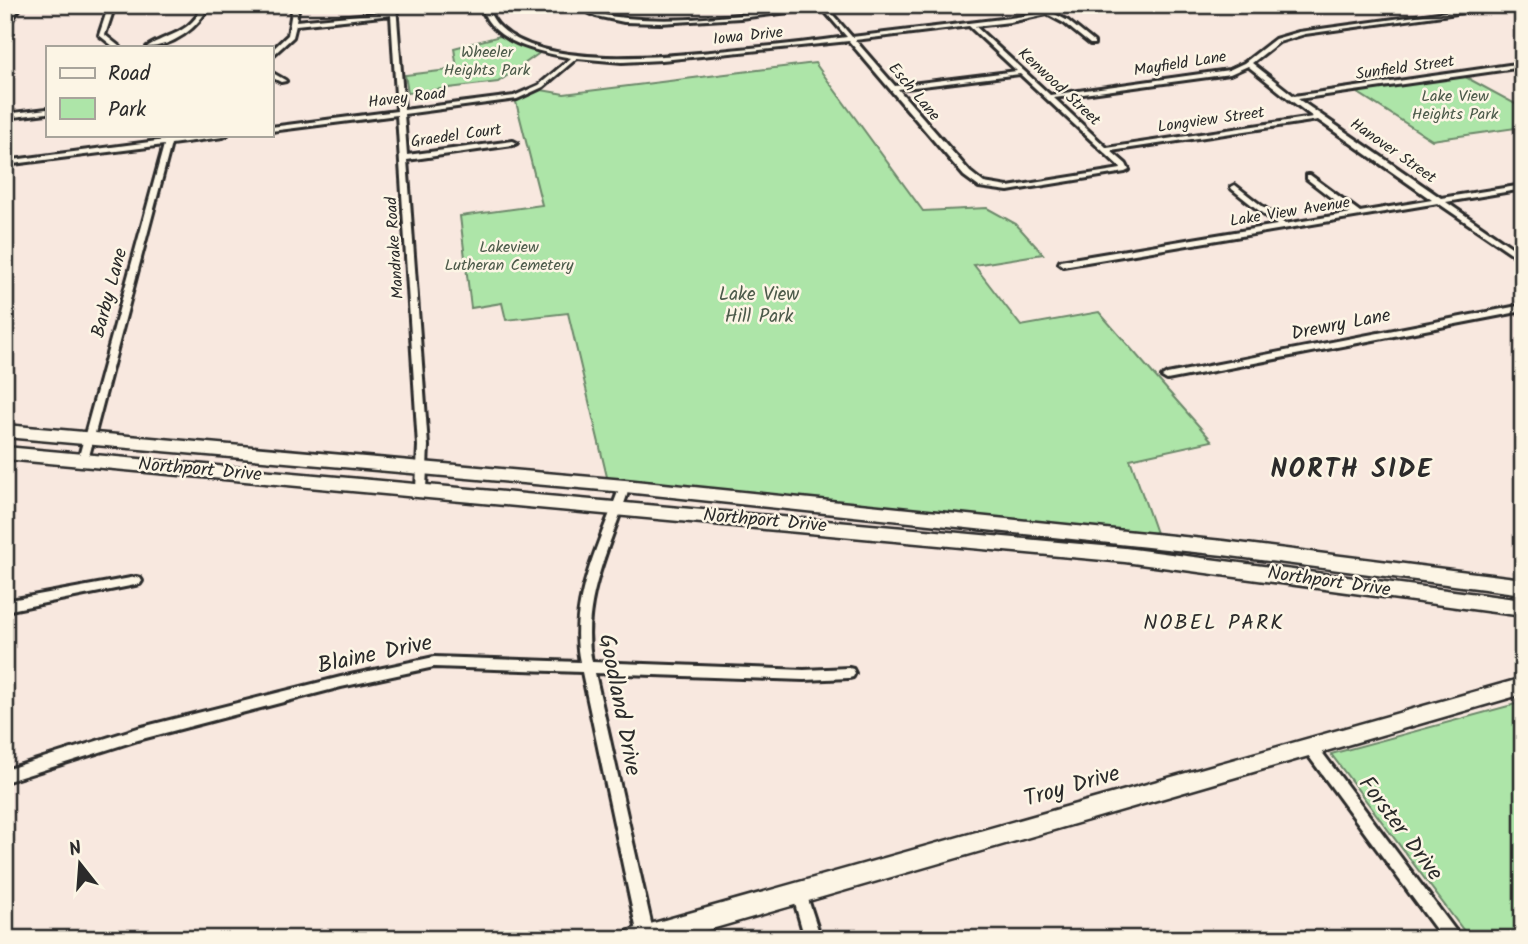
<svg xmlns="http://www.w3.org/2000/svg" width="1528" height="944" viewBox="0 0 1528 944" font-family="Kalam,sans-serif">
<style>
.green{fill:#ade5a8;stroke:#6c886a;stroke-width:2}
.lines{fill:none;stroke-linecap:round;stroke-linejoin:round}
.street-casing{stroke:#2b2b2b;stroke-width:6}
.secondary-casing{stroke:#2b2b2b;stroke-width:5}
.primary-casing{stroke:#2b2b2b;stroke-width:5}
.street{fill:#fcf5e5;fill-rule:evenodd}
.secondary{fill:#fcf5e5;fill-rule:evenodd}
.primary{fill:#fcf5e5;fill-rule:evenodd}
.labels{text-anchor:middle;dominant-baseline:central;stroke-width:5;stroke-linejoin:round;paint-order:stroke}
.far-street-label{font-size:16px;fill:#2b2b2b;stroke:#fcf5e5}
.far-park-label{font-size:16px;fill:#4c5a4a;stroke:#fcf5e5}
.street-label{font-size:19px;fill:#2b2b2b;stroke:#fcf5e5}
.park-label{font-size:19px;fill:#4c5a4a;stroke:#fcf5e5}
.neighbourhood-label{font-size:21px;letter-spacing:2px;fill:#2b2b2b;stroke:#fcf5e5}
.near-street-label{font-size:23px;fill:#2b2b2b;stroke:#fcf5e5}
.district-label{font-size:26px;font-weight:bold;letter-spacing:2px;fill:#2b2b2b;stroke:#fcf5e5}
</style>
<rect width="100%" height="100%" fill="#f8e8df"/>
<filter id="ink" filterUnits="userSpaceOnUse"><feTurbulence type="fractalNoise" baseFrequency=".0143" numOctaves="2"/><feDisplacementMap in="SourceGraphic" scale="14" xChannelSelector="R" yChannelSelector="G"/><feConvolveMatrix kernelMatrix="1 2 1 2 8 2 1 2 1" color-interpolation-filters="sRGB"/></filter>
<g filter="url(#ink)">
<g class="green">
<path d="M500 36 541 52 498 82 408 93 405 75 457 69 454 48Z"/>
<path d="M815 63 923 211 987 208 1016 224 1043 254 974 265 1021 326 1099 312 1212 441 1130 459 1156 533 608 481 568 313 506 320 502 303 471 308 460 216 542 205 515 98 536 89 564 94Z"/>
<path d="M1460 74 1523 108V127L1432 140 1352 89Z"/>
<path d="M1523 702V939H1470L1331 754Z"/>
</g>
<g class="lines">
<defs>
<g id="street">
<path d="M16 5H22L5 30V23Z"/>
<path d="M109 5H115L105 35 120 47H114L99 35Z"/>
<path d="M203 5H209C199 28 172 47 147 47 169 33 191 34 203 5Z"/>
<path d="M293 5H299L296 21 391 12 390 5H396L404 110 514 96 539 85 571 58C543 52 506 46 488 21 485 17 483 10 481 5H487C490 14 493 21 501 28 548 72 680 55 740 49 776 46 811 42 847 37L822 8 740 18 660 23 624 22 596 16 574 5C584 5 590 11 599 14 608 16 617 17 626 18 690 24 755 13 819 5H837L827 8 852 37 1010 18 1037 14 1056 5H1065L1051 12 1068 21 1094 42V44H1090L1064 23 1047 14 1010 22 975 26 1050 95 1229 70 1244 63 1275 39 1299 32 1497 5H1515L1305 34 1279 42 1252 63 1294 96 1523 63V67L1298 99 1441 198 1523 185V189L1446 202 1523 255V261L1438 203 1063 266 1059 263 1060 261 1277 225 1232 189 1231 187 1235 185 1285 224 1351 213 1307 179V175H1310L1360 212 1432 200 1318 120 1111 151 1126 164 1129 170 1125 172 1008 191 979 187 964 176 849 41 662 60 622 62 577 58 543 87 517 99 404 114 407 155 513 141 517 143 513 145 407 160 428 446 426 489 421 493 416 489 418 446 397 115 271 131V127L397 111 391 15 296 25 293 37 271 57V51L288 35ZM969 26 1017 71 895 86 855 40ZM1248 66 1289 99 1313 117 1107 148 1054 98 1230 74ZM1020 74 1120 167 1121 169 1008 187 984 183 970 172 898 89Z"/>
<path d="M271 72 285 80 286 81 281 82 271 77Z"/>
<path d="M47 109V113L5 118V114Z"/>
<path d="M167 135H173L172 139 208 135H227L223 137 171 144 88 460 83 464 78 460 164 145 5 165V161L165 140Z"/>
<path d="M1523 305V311L1167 380 1162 377 1167 374Z"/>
<path d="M625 482 630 486C612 542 579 603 592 662L804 670 849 668 853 669 855 673 853 677 849 678 804 680 595 673 654 936 652 939H640L638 936 582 672 434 667 341 687 138 740 5 782V770L138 728 341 677 434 657 580 662C567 602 601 541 620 486Z"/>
<path d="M136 577 140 578 142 581 140 584 5 611V601Z"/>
<path d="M1310 741 1315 743 1458 934 1461 939H1443L1305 751 1303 747 1305 743Z"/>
<path d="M799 886 804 888 806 893 821 939H805L792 893 794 888Z"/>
</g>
<path id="secondary" d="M1523 678V694L677 939H625L628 931 636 928Z"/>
<g id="primary">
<path d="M5 425 625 480 1223 541 1523 579V594L1223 555 625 492 5 437Z"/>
<path d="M5 447 1125 548 1523 600V616L1125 562 5 459Z"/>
</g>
</defs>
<use href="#street" class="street-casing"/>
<use href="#secondary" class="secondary-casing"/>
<use href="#primary" class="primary-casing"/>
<use href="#street" class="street"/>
<use href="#secondary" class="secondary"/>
<use href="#primary" class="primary"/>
</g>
</g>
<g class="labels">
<g class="far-street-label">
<text transform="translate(748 36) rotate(-6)">Iowa Drive</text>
<text transform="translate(1180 64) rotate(-9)">Mayfield Lane</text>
<text transform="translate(1405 68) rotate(-8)">Sunfield Street</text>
<text transform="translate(1059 87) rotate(43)">Kenwood Street</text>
<text transform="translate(914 92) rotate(50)">Esch Lane</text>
<text transform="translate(407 98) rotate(-7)">Havey Road</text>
<text transform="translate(1211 120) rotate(-8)">Longview Street</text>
<text transform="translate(456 136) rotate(-8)">Graedel Court</text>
<text transform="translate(1393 151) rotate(35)">Hanover Street</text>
<text transform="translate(1290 212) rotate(-9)">Lake View Avenue</text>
<text transform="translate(395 248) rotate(-94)">Mandrake Road</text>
</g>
<g class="far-park-label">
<text x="487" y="52">Wheeler<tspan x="487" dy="18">Heights Park</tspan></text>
<text x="1455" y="96">Lake View<tspan x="1455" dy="18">Heights Park</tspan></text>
<text x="509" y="247">Lakeview<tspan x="509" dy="18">Lutheran Cemetery</tspan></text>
</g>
<g class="street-label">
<text transform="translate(110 293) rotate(-75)">Barby Lane</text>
<text transform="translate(1341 325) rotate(-11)">Drewry Lane</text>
<text transform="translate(200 470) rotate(5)">Northport Drive</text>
<text transform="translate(765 521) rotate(5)">Northport Drive</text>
<text transform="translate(1329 582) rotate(8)">Northport Drive</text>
</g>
<g class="park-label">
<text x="759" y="295">Lake View<tspan x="759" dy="22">Hill Park</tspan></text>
</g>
<g class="neighbourhood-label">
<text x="1214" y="623">NOBEL PARK</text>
</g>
<g class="near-street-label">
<text transform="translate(375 655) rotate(-12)">Blaine Drive</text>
<text transform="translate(619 705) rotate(79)">Goodland Drive</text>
<text transform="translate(1072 787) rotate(-16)">Troy Drive</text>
<text transform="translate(1400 829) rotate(53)">Forster Drive</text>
</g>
<g class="district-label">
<text x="1352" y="470">NORTH SIDE</text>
</g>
</g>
<rect width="1528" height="944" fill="none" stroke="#fcf5e5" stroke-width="28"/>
<rect x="14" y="14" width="1500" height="916" fill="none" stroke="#2b2b2b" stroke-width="2.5" filter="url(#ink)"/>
<rect x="46" y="46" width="228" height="91" fill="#fcf5e5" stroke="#a8a49b" stroke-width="2"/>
<rect x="60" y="68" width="35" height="10" fill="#fcf5e5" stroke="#a8a49b" stroke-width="2"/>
<text x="108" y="80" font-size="21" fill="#2b2b2b">Road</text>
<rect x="60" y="98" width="35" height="21" fill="#ade5a8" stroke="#a8a49b" stroke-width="2"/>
<text x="108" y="116" font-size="21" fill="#2b2b2b">Park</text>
<g transform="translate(80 864) rotate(343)" stroke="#fcf5e5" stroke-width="5" paint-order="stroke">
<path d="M0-5L12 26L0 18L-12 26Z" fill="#2b2b2b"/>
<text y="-10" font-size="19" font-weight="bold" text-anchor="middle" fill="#2b2b2b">N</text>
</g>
</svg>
